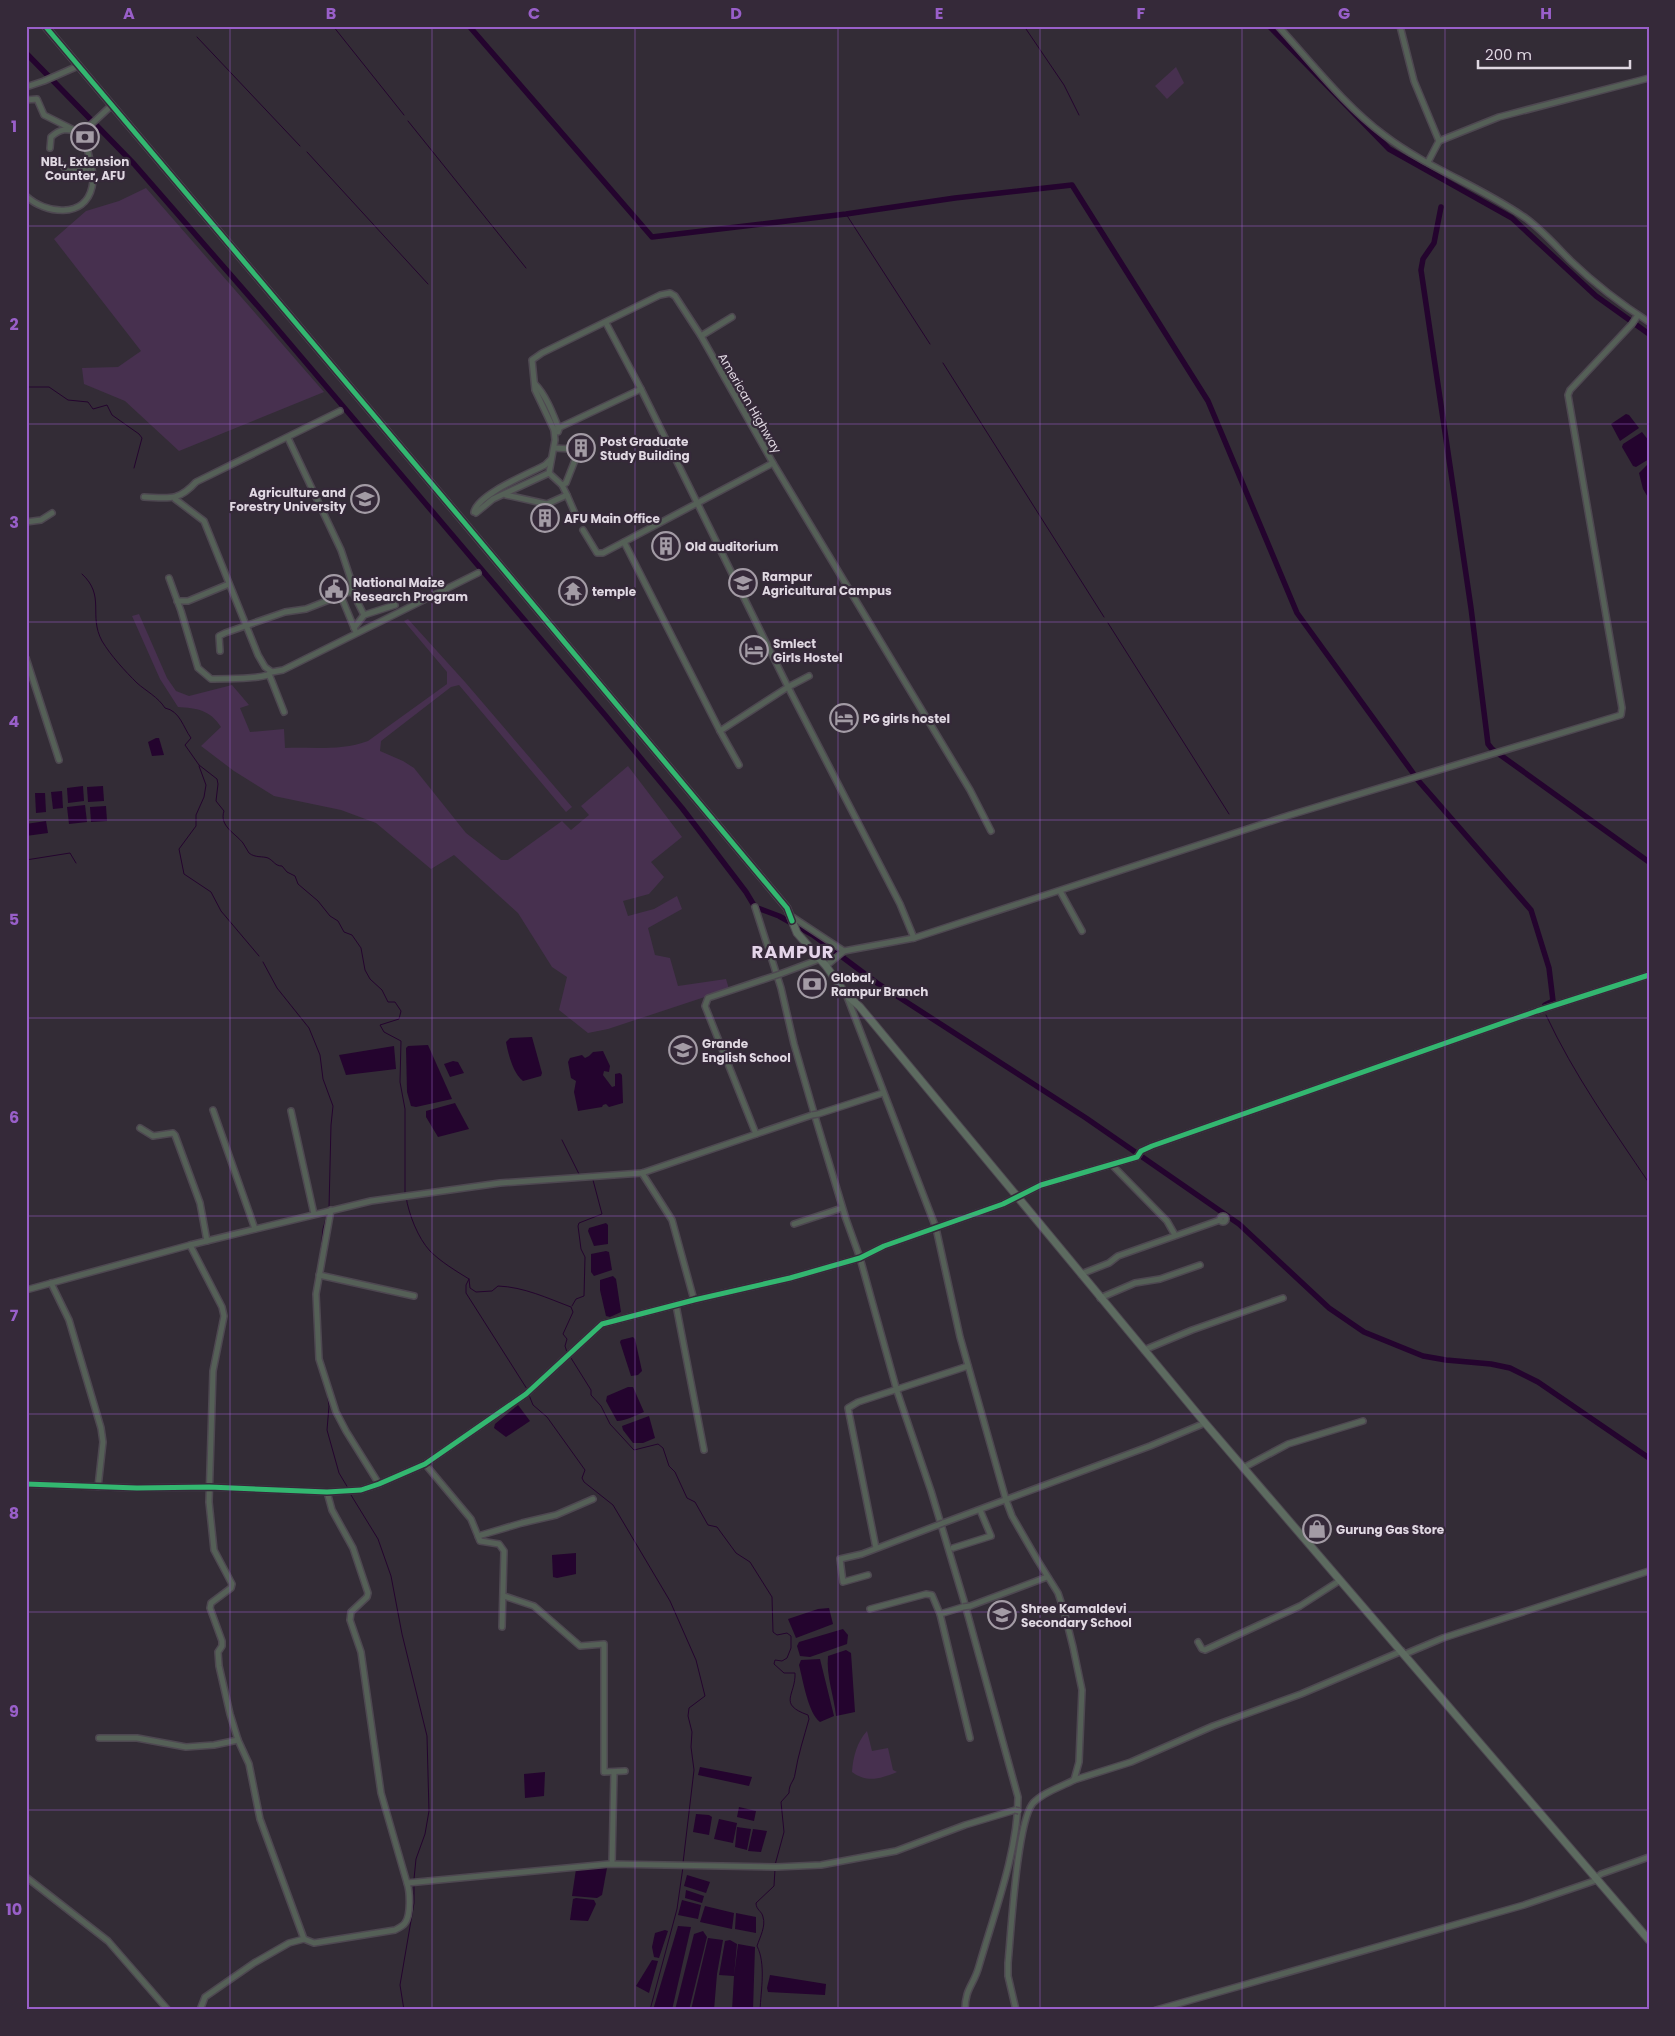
<svg xmlns="http://www.w3.org/2000/svg" width="1675" height="2036" viewBox="0 0 1675 2036" font-family="Poppins,sans-serif">
<style>
.green{fill:#47304f}
.water{fill:#24042e}
.lines{fill:none;stroke-linecap:round;stroke-linejoin:round}
.stream{stroke:#24042e;stroke-width:1}
.canal{stroke:#24042e;stroke-width:5.5}
.street-casing{stroke:#4e4851;stroke-width:8}
.secondary-casing{stroke:#4e4851;stroke-width:9}
.street{stroke:#556057;stroke-width:5}
.secondary{stroke:#5d6b60;stroke-width:7}
.street-bridge-casing{stroke:#4e4851;stroke-width:8;stroke-linecap:butt}
.street-bridge{stroke:#556057;stroke-width:5}
.cycleway-casing{stroke:#352939;stroke-width:8}
.cycleway{stroke:#33b770;stroke-width:5}
.grid{fill:none;stroke:#995fc9;stroke-width:1;stroke-opacity:0.55}
.labels{text-anchor:middle;dominant-baseline:central;stroke-width:4.5;stroke-linejoin:round;paint-order:stroke}
.poi-label{font-size:12px;font-weight:bold;fill:#dfd7e1;stroke:#352939;text-anchor:start}
.street-label{font-size:12px;fill:#dfd7e1;stroke:#352939}
.district-label{font-size:18px;font-weight:bold;letter-spacing:1px;fill:#e4d4e9;stroke:#352939}
.neatline{fill:none;stroke:#995fc9;stroke-width:2}
.grid-label{font-size:16px;text-anchor:middle;font-weight:bold;fill:#995fc9}
</style>
<rect width="100%" height="100%" fill="#332c36"/>
<g class="green">
<path d="M1176 67 1184 83 1167 99 1155 86Z"/>
<path d="M146 188 324 392 179 451 125 401 84 384 82 368 118 367 141 351 54 239 86 211 119 201Z"/>
<path d="M139 614 167 678 176 691 189 696 232 685 249 705 240 708 250 732 284 729 285 748C313 747 341 751 368 741L447 684V672L404 621 408 619 465 682 572 807 566 812 459 685 451 687 381 741 380 751 403 761 414 768 466 833 501 860H508L562 821 571 830 589 815 581 806 628 766 682 837 651 862 664 877 649 894 623 901 628 916 654 909 677 896 682 909 648 928 655 955 670 958 678 986 726 979 729 989 608 1029 588 1033 559 1010 567 977 552 967 518 913 454 855 431 869 376 823 341 810 274 796 234 771 201 746 221 727C210 710 197 708 178 707L160 679 132 616Z"/>
<path d="M867 1731 872 1751 888 1748 893 1770 897 1772C880 1779 867 1783 852 1772 853 1757 857 1742 867 1731Z"/>
</g>
<g class="water">
<path d="M1626 414 1629 415 1639 428 1620 441 1611 424Z"/>
<path d="M1642 432 1649 441V459L1636 467 1633 466 1622 447 1623 444Z"/>
<path d="M1649 463V499L1643 489 1639 473Z"/>
<path d="M156 738H159L164 755 152 756 148 742Z"/>
<path d="M83 786 84 801 68 803 67 788Z"/>
<path d="M103 786 104 801 88 802 87 787Z"/>
<path d="M62 791 63 808 53 809 51 792Z"/>
<path d="M35 793H45L46 812 36 813Z"/>
<path d="M85 805 87 822 69 824 67 807Z"/>
<path d="M106 806 107 821 91 822 90 807Z"/>
<path d="M46 821 48 833 26 836V824Z"/>
<path d="M532 1037 542 1073 541 1076 523 1081C513 1074 508 1053 506 1042L510 1038Z"/>
<path d="M428 1045 452 1099 416 1107 411 1106 407 1092 406 1048 408 1046Z"/>
<path d="M394 1046 396 1069 346 1075 339 1055Z"/>
<path d="M603 1051 610 1066 609 1072 604 1071 603 1075 612 1087 615 1086V1074L620 1073 622 1075 623 1103 609 1107 606 1104 603 1105 602 1107 578 1111 574 1092 576 1081 571 1078 568 1062 570 1058 582 1055 585 1058 589 1056 593 1052Z"/>
<path d="M453 1061 458 1062 464 1073 450 1077 444 1064Z"/>
<path d="M455 1103 469 1129 438 1137 426 1117V1111Z"/>
<path d="M606 1223 608 1225V1244L594 1246 588 1231 589 1228Z"/>
<path d="M606 1251 609 1252 612 1270 594 1276 591 1272V1254Z"/>
<path d="M613 1276 616 1279 621 1312 610 1317 606 1316 600 1290V1280Z"/>
<path d="M633 1337 635 1339 642 1371 638 1375 631 1376 620 1342 621 1340Z"/>
<path d="M628 1387H633L644 1412C636 1415 625 1421 617 1421L606 1401 607 1396Z"/>
<path d="M518 1405 530 1421 506 1437 494 1428 495 1424Z"/>
<path d="M649 1416 655 1438 643 1443H633L623 1430 622 1426Z"/>
<path d="M576 1553V1574L557 1578 553 1577 552 1555Z"/>
<path d="M829 1608 833 1624 796 1638 788 1619 818 1609Z"/>
<path d="M843 1629 848 1635 847 1644 810 1657 800 1656 797 1646 799 1642Z"/>
<path d="M846 1650 851 1653 855 1712 836 1716C834 1696 826 1676 828 1656Z"/>
<path d="M820 1659 834 1716 820 1722C808 1713 803 1680 799 1665L801 1660Z"/>
<path d="M700 1767 752 1777 749 1786 698 1775Z"/>
<path d="M545 1772 544 1796 525 1798 524 1774Z"/>
<path d="M739 1807 756 1811 754 1821 737 1817Z"/>
<path d="M696 1814 709 1815 712 1817 709 1835 693 1832Z"/>
<path d="M719 1819 737 1823 733 1843 714 1839Z"/>
<path d="M737 1827 751 1829 747 1850 735 1847Z"/>
<path d="M753 1829 767 1831 761 1852 748 1851Z"/>
<path d="M607 1868 602 1895 597 1898 572 1896 576 1869Z"/>
<path d="M687 1875 710 1882 706 1893 684 1886Z"/>
<path d="M686 1890 704 1896 702 1903 685 1898Z"/>
<path d="M576 1898 594 1900 596 1904 588 1921 570 1920 573 1899Z"/>
<path d="M682 1900 701 1905 698 1919 678 1915Z"/>
<path d="M705 1906 734 1913 732 1929 700 1922Z"/>
<path d="M736 1913 756 1917V1933L735 1929Z"/>
<path d="M678 1926 691 1927 672 2010H653Z"/>
<path d="M665 1930 668 1931 659 1958 654 1957 652 1947 655 1933Z"/>
<path d="M703 1931 707 1937 689 2010H675L694 1934Z"/>
<path d="M708 1938 723 1940 717 1974 714 2010H691Z"/>
<path d="M730 1940 737 1944 734 1976 738 1944 755 1947 753 2010H732L734 1976 719 1975 725 1941Z"/>
<path d="M652 1960 658 1961 649 1993 636 1986Z"/>
<path d="M770 1975 826 1984 825 1995 768 1992 767 1988Z"/>
</g>
<g class="lines">
<g class="stream">
<path d="M333 26 404 115"/>
<path d="M1024 26 1064 85 1079 115"/>
<path d="M197 37 300 146"/>
<path d="M408 121 526 268"/>
<path d="M307 152 428 284"/>
<path d="M846 214 930 344"/>
<path d="M943 363 1104 617"/>
<path d="M26 387H49L68 400 88 402 93 409 107 405 112 415 139 434 142 438 134 468"/>
<path d="M82 574C106 596 88 615 102 641 111 656 125 671 137 683 146 691 158 697 165 708 180 711 183 727 191 738L185 745 199 765 217 779 218 784 216 801 224 811C219 826 235 833 243 843 245 846 247 850 249 853 255 858 263 856 268 858 274 861 275 866 282 866L287 872 295 876 298 884 318 901 330 916 338 921 344 932 352 935 361 948 365 970 370 979 382 990 388 1002H395L401 1011 399 1019 380 1025 384 1032 401 1041 400 1082 405 1109V1193"/>
<path d="M1108 623 1229 814"/>
<path d="M199 766 206 785 204 797 196 815V826L179 849 184 874 211 892 221 911 259 956"/>
<path d="M26 860 70 853 76 863"/>
<path d="M263 962 277 988 309 1028 320 1055 323 1079 333 1106 331 1125 329 1208"/>
<path d="M1546 1015C1574 1075 1612 1128 1649 1183"/>
<path d="M562 1140 579 1174"/>
<path d="M406 1197C409 1215 418 1238 430 1251 441 1262 456 1271 469 1279L470 1288 476 1292 492 1291 498 1286C524 1287 547 1298 571 1307L573 1312 563 1334 567 1339 565 1346 567 1352"/>
<path d="M320 1259 323 1229 327 1215"/>
<path d="M469 1279 466 1285V1293L527 1389"/>
<path d="M316 1281 319 1265"/>
<path d="M572 1306 576 1299 584 1296 585 1257 581 1249 578 1226 579 1223 602 1214 593 1180"/>
<path d="M571 1358 591 1390V1395L601 1406 610 1424 634 1450 658 1444 663 1448 669 1466 675 1472 687 1498 695 1502 708 1525 717 1527 736 1553 750 1562 772 1597 773 1632 777 1635 787 1633 791 1636V1648L787 1658 782 1661 775 1660 774 1664 784 1673H795C796 1695 777 1704 808 1715L809 1719C804 1737 798 1755 795 1774 794 1782 789 1783 789 1793L781 1802 784 1832 775 1865"/>
<path d="M318 1362 322 1375"/>
<path d="M327 1391 329 1406 327 1430 339 1473 348 1488"/>
<path d="M529 1395 533 1405 547 1417 585 1470 582 1478 584 1482 613 1505 670 1601 696 1660 705 1696 689 1708 688 1716 692 1732 691 1747 694 1770 683 1863"/>
<path d="M351 1495 378 1539 391 1576 402 1634 427 1736 429 1811 425 1834 416 1859 414 1879"/>
<path d="M404 2010 400 1985 414 1903V1886"/>
<path d="M650 2010 677 1909 683 1867"/>
<path d="M760 2010C761 1990 766 1964 757 1946 760 1937 766 1926 763 1917 762 1911 756 1910 756 1903L774 1886 775 1869"/>
</g>
<g class="canal">
<path d="M469 26 652 237 846 214 955 198 1072 185 1208 401 1297 613 1413 773"/>
<path d="M1269 26 1389 149 1512 218 1596 296 1649 334"/>
<path d="M26 53 134 164 263 312 605 715 682 808 746 892 755 907 779 916 813 935 877 983 1086 1118 1239 1224 1329 1308 1364 1332 1423 1356 1446 1360 1491 1364 1510 1368 1538 1382 1649 1458"/>
<path d="M1441 207 1434 243 1423 259 1421 270 1471 608 1488 744 1492 749 1649 862"/>
<path d="M1416 778 1531 910 1549 968 1553 1001 1545 1005"/>
</g>
<defs>
<g id="street">
<path d="M1278 26C1312 63 1344 105 1384 135 1427 168 1482 187 1527 219 1544 232 1557 247 1571 261 1595 284 1621 304 1649 322"/>
<path d="M1400 26 1414 81 1439 141 1428 162"/>
<path d="M26 87 44 81 78 66"/>
<path d="M26 100 37 99 44 115 72 129"/>
<path d="M1439 141 1499 117 1649 78"/>
<path d="M50 148 51 137C63 126 69 130 83 132"/>
<path d="M62 165 68 172 87 169 90 160 83 132 112 105"/>
<path d="M26 196C45 214 85 219 92 187 94 179 94 172 90 164"/>
<path d="M606 323 641 389 788 687 900 904 914 938"/>
<path d="M701 336 732 317"/>
<path d="M535 384C546 395 553 414 559 429L558 432"/>
<path d="M554 430 641 389"/>
<path d="M554 448 571 449 577 455 566 483 562 485"/>
<path d="M506 495 547 504 567 495 562 485 549 473"/>
<path d="M567 495 577 518"/>
<path d="M144 497C168 498 178 502 196 482L340 411"/>
<path d="M175 499 204 521 258 655 265 667 272 672 283 670 478 573"/>
<path d="M474 512C478 494 528 474 545 465L551 459"/>
<path d="M476 513 493 499 549 473 555 440 554 430 535 390 532 360 542 353 660 295 670 293 675 296 701 336 773 463 970 790 991 831"/>
<path d="M26 522 41 520 52 513"/>
<path d="M583 530 597 553H603L773 463"/>
<path d="M624 542 720 731 739 765"/>
<path d="M169 578 181 611 198 668 211 679C230 678 251 680 268 675"/>
<path d="M352 591 364 615"/>
<path d="M341 596 355 630"/>
<path d="M177 601H188L229 584"/>
<path d="M354 628 364 615 395 605"/>
<path d="M220 651 219 636 225 633 285 612 306 609 352 591V583L341 550 288 438"/>
<path d="M26 658 59 760"/>
<path d="M269 674 284 712"/>
<path d="M720 731 788 687 809 676"/>
<path d="M1060 891 1082 931"/>
<path d="M755 907 781 988 794 1044 814 1113 846 1219 860 1258 897 1391 931 1491 964 1601 1018 1797C1018 1851 994 1914 979 1966 974 1985 965 1988 965 2010"/>
<path d="M791 916 844 951"/>
<path d="M826 966 844 951 914 938 1290 815 1621 715 1622 708 1568 395 1570 390 1632 324 1638 315"/>
<path d="M780 974 820 959"/>
<path d="M846 994 936 1228 960 1337 1006 1500 1012 1516 1038 1561 1058 1593 1064 1611 1073 1647 1082 1690 1079 1762 1074 1780C1061 1787 1043 1792 1033 1803 1017 1822 1011 1933 1008 1963V1976L1016 2010"/>
<path d="M213 1110 255 1229"/>
<path d="M291 1111 314 1214"/>
<path d="M818 1114 883 1093"/>
<path d="M140 1128 153 1136 173 1133 175 1135 200 1203 207 1241"/>
<path d="M756 1134 705 1006 708 998 774 976"/>
<path d="M1112 1165 1167 1221 1175 1235"/>
<path d="M642 1173 672 1220 694 1300"/>
<path d="M331 1210 316 1294 319 1359 336 1412 346 1431 379 1484"/>
<circle cx="1223" cy="1219" r="3"/>
<path d="M794 1224 842 1208"/>
<path d="M190 1245 222 1307 224 1316 213 1371 209 1502 214 1550 232 1584 231 1588 211 1603 210 1608 222 1641V1646L218 1652 219 1666 230 1714 238 1740 249 1764 260 1819 304 1939"/>
<path d="M1081 1274 1109 1263 1118 1256 1220 1220"/>
<path d="M319 1275 414 1296"/>
<path d="M51 1283 69 1320 101 1428 103 1442 98 1487"/>
<path d="M26 1290 190 1245 371 1201 500 1183 642 1173 812 1115"/>
<path d="M1100 1298 1135 1283 1160 1279 1200 1265"/>
<path d="M676 1305 704 1450"/>
<path d="M1144 1350 1192 1330 1283 1298"/>
<path d="M425 1464 471 1519 480 1541 499 1544 504 1551 502 1627"/>
<path d="M1243 1468 1288 1444 1363 1421"/>
<path d="M26 1484 137 1488 209 1487 327 1492 361 1490 379 1484 425 1464 526 1394 602 1324 694 1300 790 1278 860 1258 884 1246 1003 1204 1041 1185 1137 1157 1141 1151 1152 1146 1537 1011 1649 975"/>
<path d="M327 1492 332 1510 353 1548 368 1593 367 1597 351 1612 350 1620 361 1652 381 1793 407 1883"/>
<path d="M943 1523 1150 1446 1205 1423"/>
<path d="M478 1536 522 1523 556 1515 593 1499"/>
<path d="M876 1548 848 1408 858 1402 968 1366"/>
<path d="M953 1548 991 1536 980 1510"/>
<path d="M868 1575 843 1582 840 1559 862 1554 938 1525"/>
<path d="M504 1596 534 1606 580 1646 604 1644V1772L625 1771"/>
<path d="M970 1606 1047 1577"/>
<path d="M963 1607 940 1614 970 1738"/>
<path d="M870 1609 926 1594 932 1595 940 1614"/>
<path d="M1198 1642 1202 1649 1205 1650 1300 1606 1339 1581"/>
<path d="M1405 1654 1443 1638 1649 1571"/>
<path d="M99 1738H137L186 1747 214 1745 238 1740"/>
<path d="M1074 1780 1131 1762 1213 1726 1301 1694 1402 1651"/>
<path d="M612 1864 614 1772"/>
<path d="M26 1877 108 1941 168 2010"/>
<path d="M1596 1878 1601 1874 1649 1857"/>
<path d="M200 2010 205 1997 254 1963 289 1943 304 1939 314 1943 395 1930C399 1928 403 1926 405 1923 411 1915 410 1892 407 1883L609 1864 776 1867 821 1865 896 1851 965 1825 1015 1810"/>
<path d="M1156 2010 1524 1905 1597 1880"/>
</g>
<path id="secondary" d="M45 26 463 521 787 908 797 933 826 966 845 993 860 1007 1205 1423 1649 1940"/>
</defs>
<use href="#street" class="street-casing"/>
<use href="#secondary" class="secondary-casing"/>
<use href="#street" class="street"/>
<use href="#secondary" class="secondary"/>
<defs>
<g id="street-bridge">
<path d="M774 976 780 974"/>
<path d="M812 1115 818 1114"/>
<path d="M938 1525 943 1523"/>
<path d="M963 1607 970 1606"/>
<path d="M1015 1810 1019 1811"/>
</g>
</defs>
<use href="#street-bridge" class="street-bridge-casing"/>
<use href="#street-bridge" class="street-bridge"/>
<defs>
<g id="cycleway">
<path d="M45 26 463 521 787 908 792 921"/>
<path d="M26 1484 137 1488 209 1487 327 1492 361 1490 379 1484 425 1464 526 1394 602 1324 694 1300 790 1278 860 1258 884 1246 1003 1204 1041 1185 1137 1157 1141 1151 1152 1146 1537 1011 1649 975"/>
</g>
</defs>
<use href="#cycleway" class="cycleway-casing"/>
<use href="#cycleway" class="cycleway"/>
</g>
<path class="grid" d="M230 26V2010M432 26V2010M635 26V2010M838 26V2010M1040 26V2010M1242 26V2010M1445 26V2010M26 226H1649M26 424H1649M26 622H1649M26 820H1649M26 1018H1649M26 1216H1649M26 1414H1649M26 1612H1649M26 1810H1649"/>
<defs>
<symbol id="bank-ring" viewBox="-11 -11 22 22"><circle r="9.5" fill="#352939" stroke="#a39ba5" stroke-width="1.5"/><path d="M-6-4H6V4H-6ZM0-2.3a2.3 2.3 0 1 0 0 4.6a2.3 2.3 0 1 0 0-4.6Z" fill="#a39ba5"/></symbol>
<symbol id="building-ring" viewBox="-11 -11 22 22"><circle r="9.5" fill="#352939" stroke="#a39ba5" stroke-width="1.5"/><path d="M-4-6H4V6H1V3H-1V6H-4ZM-2.5-4.3h1.7v1.8h-1.7ZM.8-4.3h1.7v1.8H.8ZM-2.5-1h1.7V.8h-1.7ZM.8-1h1.7V.8H.8Z" fill="#a39ba5"/></symbol>
<symbol id="university-ring" viewBox="-11 -11 22 22"><circle r="9.5" fill="#352939" stroke="#a39ba5" stroke-width="1.5"/><path d="M0-5L7-2L0 1L-7-2ZM-4 1L0 2.5L4 1V4Q0 6-4 4Z" fill="#a39ba5"/></symbol>
<symbol id="civic-ring" viewBox="-11 -11 22 22"><circle r="9.5" fill="#352939" stroke="#a39ba5" stroke-width="1.5"/><path d="M-.6-6.5H3V-4.5H.6V-3L4-1V1h2V6H-6V1h2V-1L-.6-3ZM-1.2 2.5V6h2.4V2.5Z" fill="#a39ba5"/></symbol>
<symbol id="temple-ring" viewBox="-11 -11 22 22"><circle r="9.5" fill="#352939" stroke="#a39ba5" stroke-width="1.5"/><path d="M0-6L5-2H3V0L6.5 2.5H4V6H1.5V3h-3V6H-4V2.5H-6.5L-3 0V-2H-5Z" fill="#a39ba5"/></symbol>
<symbol id="hotel-ring" viewBox="-11 -11 22 22"><circle r="9.5" fill="#352939" stroke="#a39ba5" stroke-width="1.5"/><path d="M-6-4.5h1.5V1H6V5H4.5V3h-9V5H-6ZM-4 0a1.8 1.8 0 1 1 3.6 0ZM.5 0V-2.5h3Q6-2.5 6 0Z" fill="#a39ba5"/></symbol>
<symbol id="school-ring" viewBox="-11 -11 22 22"><circle r="9.5" fill="#352939" stroke="#a39ba5" stroke-width="1.5"/><path d="M0-5L7-2L0 1L-7-2ZM-4 1L0 2.5L4 1V4Q0 6-4 4Z" fill="#a39ba5"/></symbol>
<symbol id="shop-ring" viewBox="-11 -11 22 22"><circle r="9.5" fill="#352939" stroke="#a39ba5" stroke-width="1.5"/><path d="M-5-2.5h2.3a2.7 3.5 0 0 1 5.4 0H5L5.5 6h-11ZM-1.5-2.5h3a1.5 2.3 0 0 0-3 0Z" fill="#a39ba5"/></symbol>
</defs>
<g fill-rule="evenodd">
<use href="#bank-ring" x="69" y="121" width="32" height="32"/>
<use href="#building-ring" x="565" y="432" width="32" height="32"/>
<use href="#university-ring" x="349" y="483" width="32" height="32"/>
<use href="#building-ring" x="529" y="502" width="32" height="32"/>
<use href="#building-ring" x="650" y="530" width="32" height="32"/>
<use href="#university-ring" x="727" y="567" width="32" height="32"/>
<use href="#civic-ring" x="318" y="573" width="32" height="32"/>
<use href="#temple-ring" x="557" y="575" width="32" height="32"/>
<use href="#hotel-ring" x="738" y="634" width="32" height="32"/>
<use href="#hotel-ring" x="828" y="702" width="32" height="32"/>
<use href="#bank-ring" x="796" y="968" width="32" height="32"/>
<use href="#school-ring" x="667" y="1034" width="32" height="32"/>
<use href="#shop-ring" x="1301" y="1513" width="32" height="32"/>
<use href="#school-ring" x="986" y="1599" width="32" height="32"/>
</g>
<g class="labels">
<g class="poi-label">
<text x="85" y="161" text-anchor="middle">NBL, Extension<tspan x="85" dy="14">Counter, AFU</tspan></text>
<text x="600" y="441">Post Graduate<tspan x="600" dy="14">Study Building</tspan></text>
<text x="346" y="492" text-anchor="end">Agriculture and<tspan x="346" dy="14">Forestry University</tspan></text>
<text x="564" y="518">AFU Main Office</text>
<text x="685" y="546">Old auditorium</text>
<text x="762" y="576">Rampur<tspan x="762" dy="14">Agricultural Campus</tspan></text>
<text x="353" y="582">National Maize<tspan x="353" dy="14">Research Program</tspan></text>
<text x="592" y="591">temple</text>
<text x="773" y="643">Smlect<tspan x="773" dy="14">Girls Hostel</tspan></text>
<text x="863" y="718">PG girls hostel</text>
<text x="831" y="977">Global,<tspan x="831" dy="14">Rampur Branch</tspan></text>
<text x="702" y="1043">Grande<tspan x="702" dy="14">English School</tspan></text>
<text x="1336" y="1529">Gurung Gas Store</text>
<text x="1021" y="1608">Shree Kamaldevi<tspan x="1021" dy="14">Secondary School</tspan></text>
</g>
<g class="street-label">
<text transform="translate(750 403) rotate(60)">American Highway</text>
</g>
<g class="district-label">
<text x="793" y="951">RAMPUR</text>
</g>
</g>
<rect width="1675" height="2036" fill="none" stroke="#352939" stroke-width="55"/>
<path d="M1478 60v8h152v-8" fill="none" stroke="#dfd7e1" stroke-width="2.5"/>
<text x="1485" y="60" font-size="15" fill="#dfd7e1" stroke="#352939" stroke-width="4" paint-order="stroke">200 m</text>
<rect x="28" y="28" width="1620" height="1980" class="neatline"/>
<g class="grid-label">
<text x="129" y="19">A</text>
<text x="331" y="19">B</text>
<text x="534" y="19">C</text>
<text x="736" y="19">D</text>
<text x="939" y="19">E</text>
<text x="1141" y="19">F</text>
<text x="1344" y="19">G</text>
<text x="1546" y="19">H</text>
<text x="14" y="132">1</text>
<text x="14" y="330">2</text>
<text x="14" y="528">3</text>
<text x="14" y="727">4</text>
<text x="14" y="925">5</text>
<text x="14" y="1123">6</text>
<text x="14" y="1321">7</text>
<text x="14" y="1519">8</text>
<text x="14" y="1717">9</text>
<text x="14" y="1915">10</text>
</g>
</svg>
